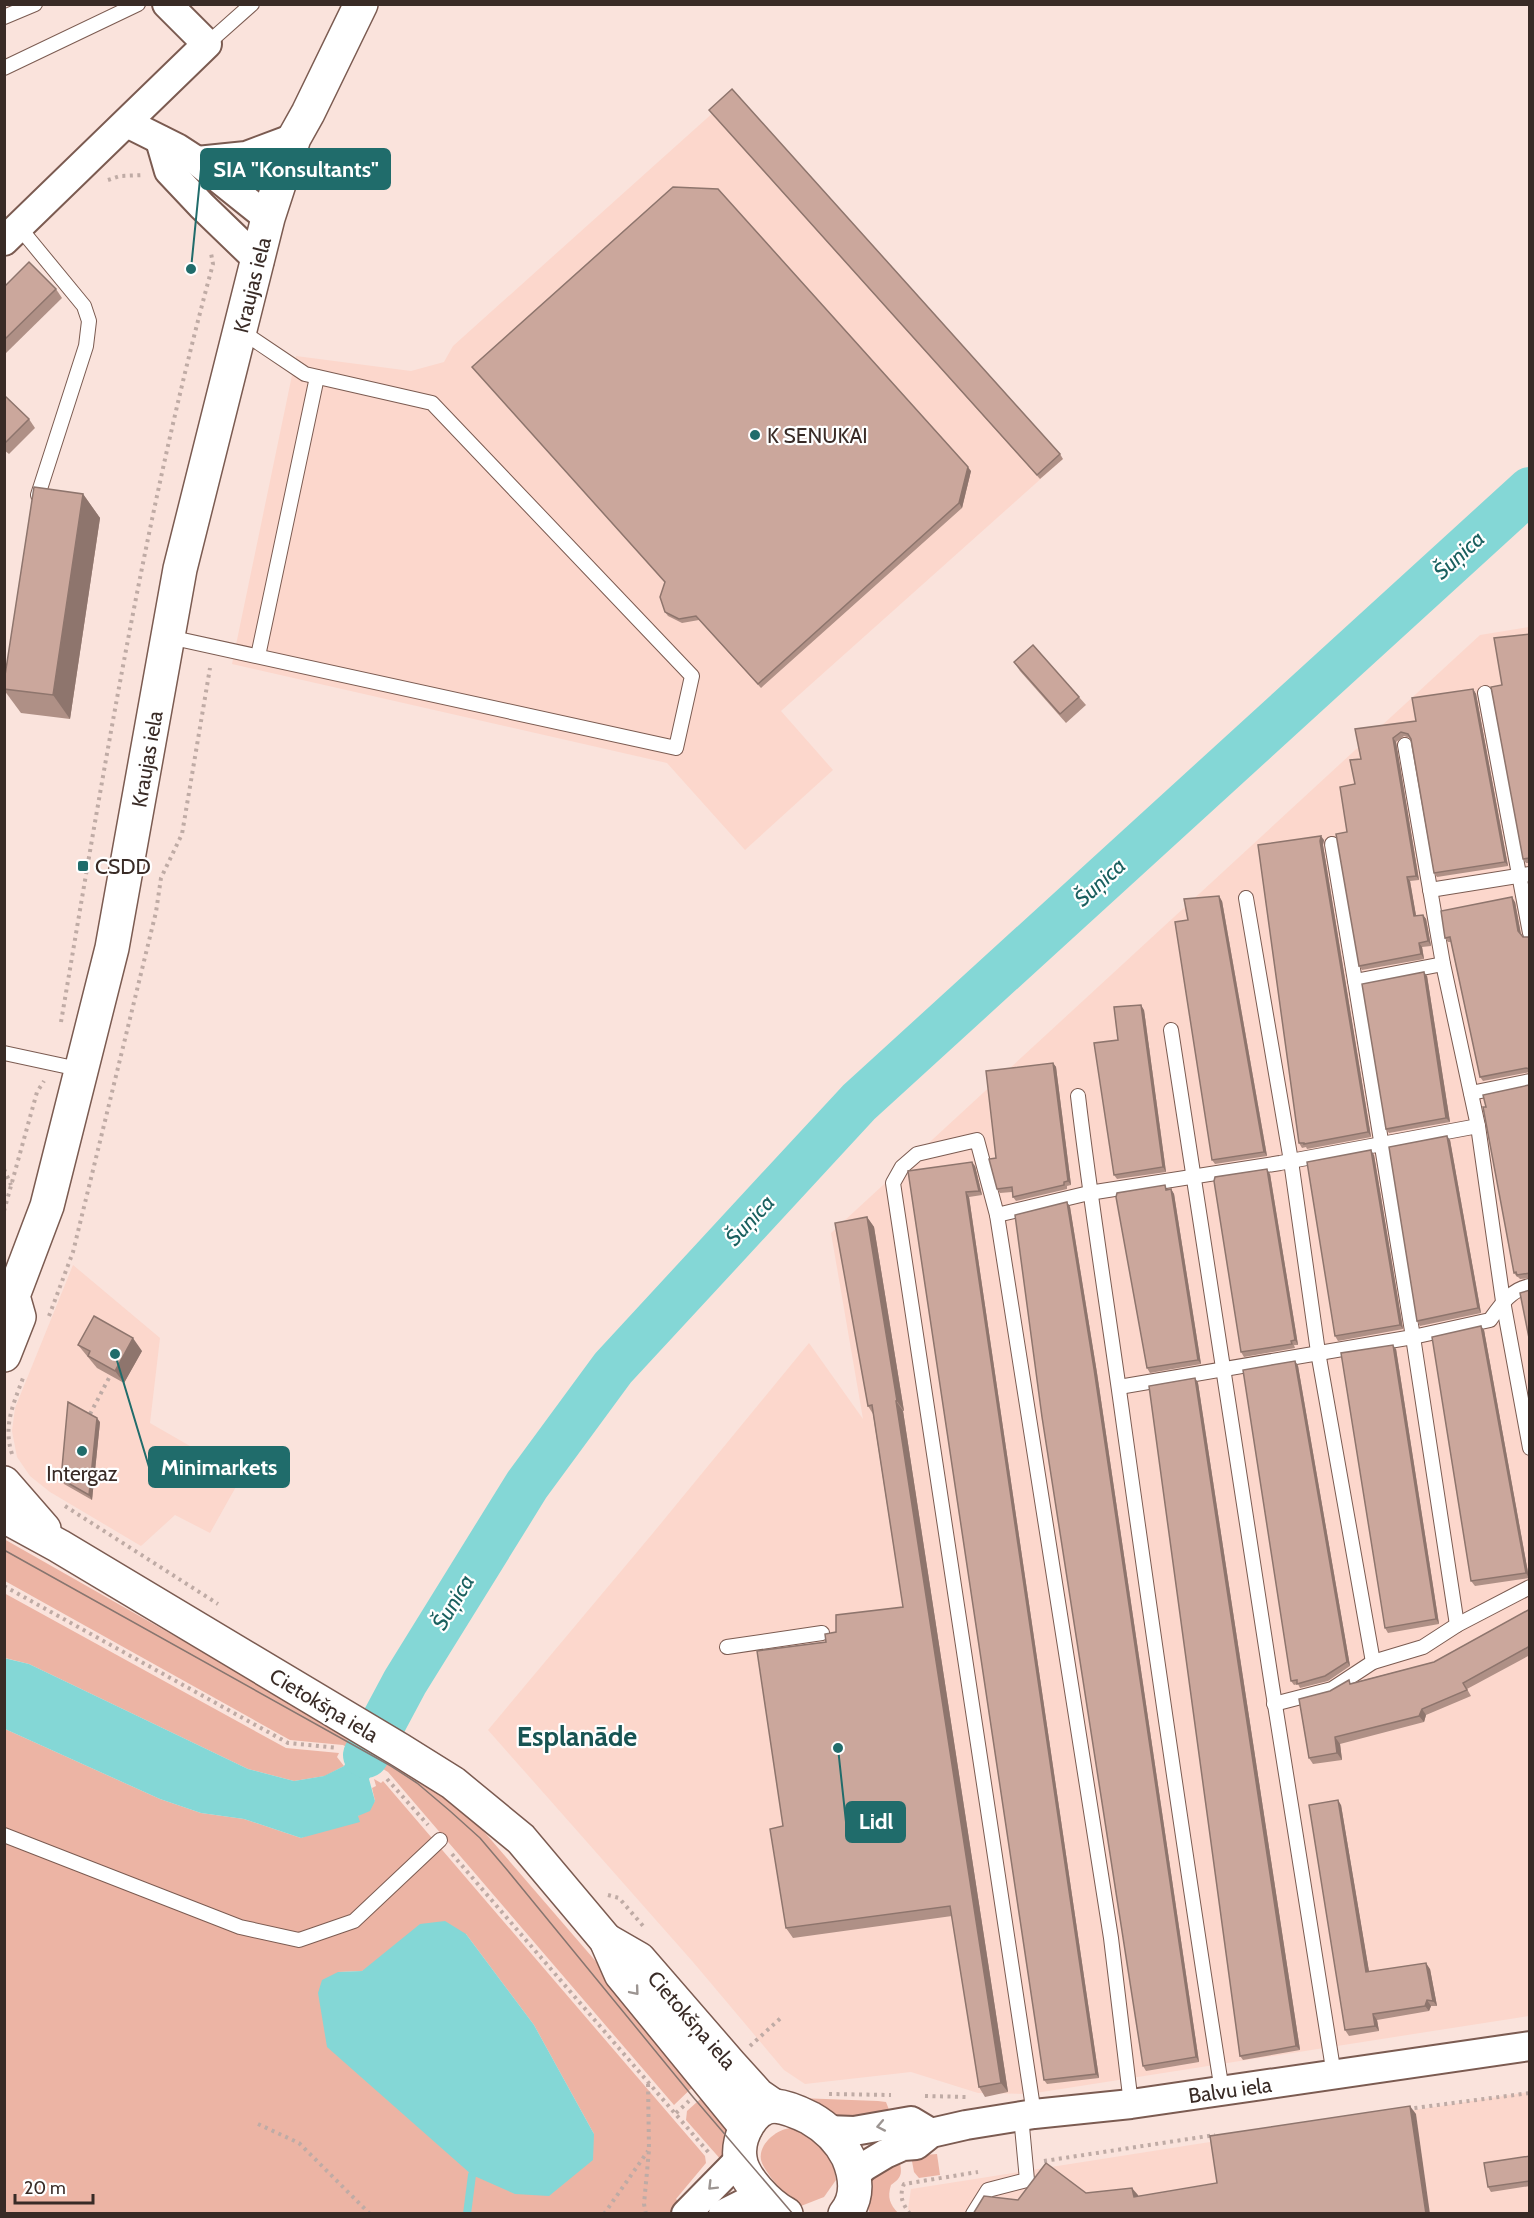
<svg xmlns="http://www.w3.org/2000/svg" width="1534" height="2218" viewBox="0 0 1534 2218" font-family="Cabin,sans-serif">
<style>
.built{fill:#fcd7cc}
.green{fill:#ecb4a4;fill-rule:evenodd}
.water{fill:#84d7d6}
.pier{fill:#fae3dc}
.lines{fill:none;stroke-linecap:round;stroke-linejoin:round}
.stream{stroke:#84d7d6;stroke-width:8}
.river{stroke:#84d7d6;stroke-width:46}
.lane-casing{stroke:#7b5b51;stroke-width:16}
.street-casing{stroke:#7b5b51;stroke-width:32}
.secondary-casing{stroke:#7b5b51;stroke-width:36}
.path{stroke:#bfaba5;stroke-width:4;stroke-dasharray:3 4.5;stroke-linecap:butt}
.lane{stroke:#fff;stroke-width:14}
.street{stroke:#fff;stroke-width:28}
.secondary{stroke:#fff;stroke-width:33}
.tram{stroke:#87756f;stroke-width:1.5}
.wall{fill:#af9086}
.shaded-wall{fill:#8e756d}
.building{fill:#cba79c;stroke:#8e756d;stroke-width:1.5}
.oneway{stroke:#9c9592}
.poi-dot{fill:#206c6b;stroke:#fff;stroke-width:2}
.labels{text-anchor:middle;dominant-baseline:central;stroke-width:4.5;stroke-linejoin:round;paint-order:stroke}
.street-label{font-size:21px;fill:#392b26;stroke:#fff}
.poi-label{font-size:21px;fill:#392b26;stroke:#fff;text-anchor:start}
.water-label{font-size:22px;font-style:italic;fill:#1a605f;stroke:#fff}
.district-label{font-size:27px;font-weight:bold;fill:#185453;stroke:#fff}
.leader{fill:none;stroke:#206c6b;stroke-width:2}
.callout-dot{fill:#206c6b;stroke:#fff;stroke-width:2}
.callout{fill:#206c6b;stroke:#206c6b;stroke-width:2}
.callout-label{font-size:22px;text-anchor:middle;font-weight:bold;fill:#fff}
</style>
<rect width="100%" height="100%" fill="#fae3dc"/>
<g class="built">
<path d="M735 93 1063 459 781 711 833 770 745 850 667 763 232 664 296 356 411 371 444 362 453 346Z"/>
<path d="M1529 627V2016L1029 2094 978 2093 911 2072 805 2084 784 2070 693 1962 488 1730 653 1533 809 1343 863 1419 831 1233 1480 635Z"/>
<path d="M73 1265 160 1338 150 1423 242 1476 210 1533 175 1515 141 1546 50 1492 30 1476 17 1457 12 1431 15 1408Z"/>
<path d="M1529 2092V2213L912 2214 908 2209 911 2189Z"/>
</g>
<g class="green">
<path d="M4 1539 349 1735 444 1796 480 1827 699 2081 674 2105 388 1772 343 1745 290 1740 5 1581Z"/>
<path d="M4 1593 286 1748 339 1753 337 1757 344 1766 325 1776 294 1781 248 1769 29 1664 5 1658Z"/>
<path d="M5 1729 160 1799 201 1813 244 1819 301 1838 358 1816 375 1801 372 1788 376 1786 374 1779 381 1783 383 1781 705 2156 706 2163 676 2199 682 2205 673 2213 5 2214ZM466 1934 534 2025 594 2134 338 1972 362 1971Z"/>
<path d="M707 2093 732 2123 722 2161 686 2120 687 2111Z"/>
<path d="M799 2098 878 2101 886 2102 891 2115 844 2123Z"/>
<path d="M791 2128C814 2136 833 2154 836 2180L824 2197 801 2206C790 2202 764 2172 761 2160 758 2144 777 2129 791 2128Z"/>
<path d="M937 2154 940 2175 919 2178 914 2172 911 2156Z"/>
<path d="M899 2159C902 2172 903 2177 891 2185 887 2198 890 2204 898 2213H870C866 2203 864 2184 873 2175 879 2168 892 2163 899 2159Z"/>
</g>
<g class="water">
<path d="M4 1658 29 1664 248 1769 294 1781 324 1776 344 1766 385 1695 408 1707 369 1779 375 1801 370 1811 358 1816 360 1822 301 1838 244 1819 201 1813 160 1799 5 1729Z"/>
<path d="M445 1921 466 1934 534 2025 594 2134 593 2160 549 2196 515 2194 472 2175 327 2047 318 1993 322 1980 338 1972 362 1971 420 1924Z"/>
</g>
<path class="pier" d="M377 1703 405 1718 373 1778 344 1761Z"/>
<g class="lines">
<path class="stream" d="M467 2214 472 2175"/>
<path class="river" d="M366 1755 405 1682 527 1485 613 1368 859 1102 1530 490"/>
<defs>
<g id="lane">
<path d="M4 17 35 4"/>
<path d="M207 44 252 4"/>
<path d="M4 68 138 4"/>
<path d="M19 227 84 306 89 321 86 346 38 495"/>
<path d="M169 637 676 748 692 676 432 403 305 374 241 331"/>
<path d="M258 656 317 377"/>
<path d="M1485 693 1530 933"/>
<path d="M1405 745 1443 964 1478 1126 1503 1301 1530 1448"/>
<path d="M1332 844 1355 981"/>
<path d="M1430 890 1530 874"/>
<path d="M1246 898 1291 1161 1318 1352 1373 1662"/>
<path d="M1443 964 1355 981 1413 1337 1457 1625"/>
<path d="M1171 1030 1272 1686 1334 2075"/>
<path d="M4 1053 83 1070"/>
<path d="M1471 1093 1530 1081"/>
<path d="M1078 1096C1091 1206 1109 1316 1124 1426 1155 1648 1187 1869 1222 2091"/>
<path d="M997 1215 1089 1193 1280 1163 1478 1126"/>
<path d="M1119 1387 1413 1337 1490 1320C1500 1306 1511 1289 1530 1286"/>
<path d="M727 1647 822 1633"/>
<path d="M1274 1704 1332 1689 1373 1662 1423 1647 1457 1625 1530 1587"/>
<path d="M4 1835 240 1927 299 1940 354 1921 440 1840"/>
<path d="M1034 2114 893 1183 902 1167 917 1154 977 1140 997 1215 1111 1938 1131 2104"/>
<path d="M973 2214 988 2190 1027 2180 1021 2116"/>
</g>
<g id="street">
<path d="M127 123 177 148 197 161 268 218"/>
<path d="M160 140 169 171 202 206 259 261"/>
<path d="M197 161 246 156 294 138"/>
<path d="M4 241 207 44 167 4"/>
<path d="M827 2130 854 2131 911 2121 931 2133"/>
<path d="M854 2175 865 2166 885 2154 903 2146 916 2145 931 2133 966 2125 1034 2114 1131 2104 1530 2046"/>
<path d="M686 2214 740 2159"/>
<path d="M723 2214 745 2203 767 2200"/>
</g>
<g id="secondary">
<path d="M4 1355 19 1317 13 1296 47 1206 112 948 180 569 268 218 294 138 308 113 361 4"/>
<path d="M4 1483 44 1529"/>
<path d="M4 1516 59 1546 400 1750 453 1783 521 1839 606 1940 621 1974 746 2127"/>
<path d="M606 1940 639 1959 730 2064 758 2095 774 2106"/>
<path d="M786 2214C769 2205 742 2178 740 2158 737 2138 752 2106 775 2106 787 2107 800 2113 810 2118 826 2127 840 2141 848 2157 856 2176 859 2197 845 2214"/>
</g>
</defs>
<use href="#lane" class="lane-casing"/>
<use href="#street" class="street-casing"/>
<use href="#secondary" class="secondary-casing"/>
<g class="path">
<path d="M108 180 120 176 144 175"/>
<path d="M61 1022C104 769 145 513 213 264L211 253"/>
<path d="M4 1169 11 1185"/>
<path d="M4 1211 37 1092 44 1081"/>
<path d="M49 1316 73 1252 156 912 161 878 182 834 210 668"/>
<path d="M90 1414 110 1376"/>
<path d="M12 1454C3 1426 13 1405 23 1378"/>
<path d="M65 1506 218 1604"/>
<path d="M4 1586 288 1743 338 1748"/>
<path d="M387 1779 428 1825"/>
<path d="M452 1854 709 2153"/>
<path d="M608 1895 619 1898 644 1927"/>
<path d="M750 2046 783 2016"/>
<path d="M829 2094 891 2095"/>
<path d="M925 2096 966 2097"/>
<path d="M1407 2109 1530 2093"/>
<path d="M676 2113 689 2101"/>
<path d="M258 2124 299 2143 370 2214"/>
<path d="M1044 2161 1215 2135"/>
<path d="M604 2214 648 2151"/>
<path d="M646 2214 644 2204 649 2150 648 2081"/>
<path d="M910 2214C902 2203 899 2196 904 2184L978 2172"/>
</g>
<use href="#lane" class="lane"/>
<use href="#street" class="street"/>
<use href="#secondary" class="secondary"/>
<path class="tram" d="M4 1550 391 1766 417 1783 450 1811 480 1838 508 1871 693 2097 793 2214"/>
</g>
<g class="wall">
<path d="M709 110 1060 454 1063 459 1040 479Z"/>
<path d="M4 287 56 289 62 298 4 355Z"/>
<path d="M472 367 971 471 962 508 761 688 699 620 682 623 668 616 665 612V582Z"/>
<path d="M4 395 29 419 35 428 9 454 4 450Z"/>
<path d="M83 494 100 518 70 719 21 713 4 690V682Z"/>
<path d="M1530 634V863H1526L1523 859 1502 685Z"/>
<path d="M1014 662 1079 697 1086 705 1066 723 1020 671Z"/>
<path d="M1473 689 1476 694 1508 866 1437 877 1434 873 1410 738 1404 736 1396 742 1419 880 1410 881 1416 916 1423 915 1426 919 1431 946 1422 947 1424 959 1362 970 1359 966 1347 832 1361 759 1416 721Z"/>
<path d="M1324 840 1323 845 1371 1137 1307 1149 1306 1147 1302 1148 1299 1143 1258 845Z"/>
<path d="M1222 901 1267 1156 1215 1164 1212 1160 1188 920Z"/>
<path d="M1515 902 1521 934 1523 937H1530V1072L1483 1081 1480 1077 1451 942H1448L1445 938Z"/>
<path d="M1427 976 1450 1122 1389 1133 1386 1129Z"/>
<path d="M1144 1010 1166 1172 1117 1179 1114 1175Z"/>
<path d="M1053 1063 1056 1067 1071 1185 1067 1186V1189L1016 1201 1013 1197 1012 1192 1000 1193 997 1189 996 1158Z"/>
<path d="M1529 1085 1530 1278 1520 1279 1518 1277H1517L1514 1273 1486 1107Z"/>
<path d="M1450 1140 1481 1313 1420 1326 1417 1321Z"/>
<path d="M1374 1155 1403 1329 1338 1341 1335 1336Z"/>
<path d="M975 1166 982 1195 969 1197 1099 2078 1047 2084 1044 2080 908 1171Z"/>
<path d="M1270 1174 1298 1345H1294L1295 1348 1244 1357 1241 1352Z"/>
<path d="M1171 1189 1174 1194 1201 1364 1150 1373 1147 1368 1168 1190Z"/>
<path d="M1067 1202 1070 1207 1097 1373 1199 2062 1146 2071 1143 2066Z"/>
<path d="M867 1217 874 1227 904 1411H903L1008 2092 985 2097 979 2087 952 1916 793 1938 786 1928 783 1826 826 1642 836 1632 903 1607 873 1414 868 1406Z"/>
<path d="M1484 1330 1529 1578 1475 1586 1471 1581Z"/>
<path d="M78 1345 142 1351 124 1383 97 1368Z"/>
<path d="M1396 1349 1439 1624 1388 1633 1385 1628Z"/>
<path d="M1295 1361 1298 1366 1350 1666 1328 1681 1300 1688 1298 1684 1294 1685 1291 1681Z"/>
<path d="M1195 1378 1198 1383 1300 2050 1243 2060 1240 2056Z"/>
<path d="M100 1422 92 1500 64 1484 61 1479Z"/>
<path d="M1530 1609V1655L1467 1689 1471 1696 1426 1715 1424 1722 1340 1744 1342 1760 1313 1764 1309 1758 1352 1683 1434 1662Z"/>
<path d="M1341 1805 1369 1972 1430 1969 1437 2006H1431L1429 2011 1377 2020 1379 2031 1349 2036 1345 2030Z"/>
<path d="M1530 2156V2186L1491 2192 1488 2187Z"/>
</g>
<g class="shaded-wall">
<path d="M968 467 971 471 962 508 959 503Z"/>
<path d="M83 494 100 518 70 719 53 695Z"/>
<path d="M1473 689 1476 694 1508 866 1505 862Z"/>
<path d="M1393 738 1396 742 1419 880 1416 876Z"/>
<path d="M1321 836 1324 840 1323 845 1371 1137 1368 1132 1320 841Z"/>
<path d="M1407 877 1410 881 1417 921 1414 916Z"/>
<path d="M1219 896 1222 901 1267 1156 1264 1152Z"/>
<path d="M1512 897 1515 902 1521 935 1518 931Z"/>
<path d="M1423 915 1426 919 1431 946 1428 941Z"/>
<path d="M1419 943 1422 947 1424 959 1421 954Z"/>
<path d="M1424 972 1427 976 1450 1122 1446 1118Z"/>
<path d="M1141 1005 1144 1010 1166 1172 1163 1167Z"/>
<path d="M1053 1063 1056 1067 1071 1185 1068 1181Z"/>
<path d="M1447 1136 1450 1140 1481 1313 1478 1308Z"/>
<path d="M1371 1150 1374 1155 1403 1329 1400 1325Z"/>
<path d="M972 1162 975 1166 982 1195 979 1191Z"/>
<path d="M1267 1169 1270 1174 1298 1345 1295 1340Z"/>
<path d="M1171 1189 1174 1194 1201 1364 1198 1360Z"/>
<path d="M966 1192 969 1197 1099 2078 1096 2074Z"/>
<path d="M1067 1202 1070 1207 1097 1373 1199 2062 1196 2057Z"/>
<path d="M867 1217 874 1227 904 1411 897 1401Z"/>
<path d="M1481 1326 1484 1330 1529 1578 1526 1573Z"/>
<path d="M133 1338 142 1351 124 1383 115 1371Z"/>
<path d="M1393 1345 1396 1349 1439 1624 1436 1619Z"/>
<path d="M1295 1361 1298 1366 1350 1666 1347 1662Z"/>
<path d="M1195 1378 1198 1383 1300 2050 1296 2046Z"/>
<path d="M896 1401 903 1411 1008 2092 1001 2083Z"/>
<path d="M97 1418 100 1422 92 1500 89 1495Z"/>
<path d="M1422 1709 1426 1715 1424 1722 1419 1716Z"/>
<path d="M1335 1737 1340 1744 1342 1760 1337 1753Z"/>
<path d="M1338 1800 1341 1805 1370 1977 1366 1972Z"/>
<path d="M1426 1963 1430 1969 1437 2006 1433 2001Z"/>
<path d="M1427 2000 1431 2006 1429 2011 1425 2006Z"/>
<path d="M1373 2014 1377 2020 1379 2031 1375 2026Z"/>
<path d="M1410 2106 1416 2114 1430 2214H1426Z"/>
<path d="M1132 2188 1138 2195 1139 2205 1134 2197Z"/>
</g>
<g class="building">
<path d="M732 89 1060 454 1037 475 709 110Z"/>
<path d="M673 187 718 189 968 467 959 503 758 684 696 616 679 619 665 612 660 597 665 582 472 367Z"/>
<path d="M29 262 56 289 4 340V287Z"/>
<path d="M4 395 29 419 4 444Z"/>
<path d="M34 487 83 494 53 695 4 689V682Z"/>
<path d="M1530 634V858L1523 859 1491 687 1502 685 1494 638Z"/>
<path d="M1033 645 1079 697 1060 714 1014 662Z"/>
<path d="M1473 689 1505 862 1434 873 1411 739 1408 734 1401 732 1393 738 1416 876 1407 877 1414 916 1423 915 1428 941 1419 943 1421 954 1359 966 1336 834 1347 832 1340 787 1355 784 1350 760 1361 759 1355 729 1416 721 1412 698Z"/>
<path d="M1321 836 1320 841 1368 1132 1304 1144V1143H1299L1258 845Z"/>
<path d="M1219 896 1264 1152 1212 1160 1175 922 1188 920 1184 899Z"/>
<path d="M1512 897 1518 931 1523 937H1530V1069L1526 1068 1480 1077 1450 937 1445 938 1441 911Z"/>
<path d="M1424 972 1446 1118 1386 1129 1362 984Z"/>
<path d="M1141 1005 1163 1167 1114 1175 1094 1043 1118 1040 1114 1007Z"/>
<path d="M1053 1063 1068 1181 1064 1182V1185L1013 1197 1012 1187 997 1189 989 1159 996 1158 986 1071Z"/>
<path d="M1529 1085 1530 1273 1517 1275 1516 1272 1514 1273 1483 1107H1486L1483 1095Z"/>
<path d="M1447 1136 1478 1308 1417 1321 1389 1147Z"/>
<path d="M1371 1150 1400 1325 1335 1336 1307 1162Z"/>
<path d="M972 1162 979 1191 966 1192 1096 2074 1044 2080 908 1171Z"/>
<path d="M1267 1169 1295 1340 1291 1341 1292 1344 1241 1352 1214 1181 1215 1177Z"/>
<path d="M1165 1185 1166 1190 1171 1189 1198 1360 1147 1368 1116 1197 1117 1193Z"/>
<path d="M1067 1202 1094 1369 1196 2057 1143 2066 1042 1417 1015 1215Z"/>
<path d="M867 1217 897 1401H896L1001 2083 979 2087 950 1906 786 1928 770 1829 783 1826 757 1651 826 1642 825 1634 836 1632V1615L903 1607 872 1405 868 1406 835 1223Z"/>
<path d="M1530 1290V1343L1520 1293Z"/>
<path d="M94 1316 133 1338 115 1371 88 1356 90 1351 78 1345Z"/>
<path d="M1481 1326 1526 1573 1471 1581 1432 1337Z"/>
<path d="M1393 1345 1436 1619 1385 1628 1341 1353Z"/>
<path d="M1295 1361 1347 1662 1325 1676 1297 1684V1680L1291 1681 1243 1370Z"/>
<path d="M1195 1378 1296 2046 1240 2056 1149 1386Z"/>
<path d="M68 1402 97 1418 89 1495 61 1479Z"/>
<path d="M1530 1609V1646L1463 1683 1467 1690 1422 1709 1419 1716 1335 1737 1337 1753 1309 1758 1299 1699 1330 1691 1349 1680 1350 1684 1434 1662Z"/>
<path d="M1338 1800 1366 1972 1426 1963 1433 2001 1427 2000 1425 2006 1373 2014 1375 2026 1345 2030 1309 1805Z"/>
<path d="M1410 2106 1426 2214H973L984 2196 1018 2200 1046 2163 1086 2193 1132 2188 1134 2197 1217 2183 1210 2136Z"/>
<path d="M1530 2156V2181L1488 2187 1484 2163Z"/>
</g>
<defs><path id="oneway-chevron" d="M-2-3.5L2.5 0L-2 3.5" fill="none" stroke-width="1.6" stroke-linecap="round" stroke-linejoin="round" transform="scale(1.5)"/></defs>
<g class="oneway">
<use href="#oneway-chevron" transform="translate(635 1991) rotate(50)"/>
<use href="#oneway-chevron" transform="translate(881 2126) rotate(169)"/>
<use href="#oneway-chevron" transform="translate(712 2186) rotate(135)"/>
</g>
<g class="poi-dot">
<circle cx="755" cy="435" r="6"/>
<rect x="77" y="860" width="12" height="12" rx="3"/>
<circle cx="82" cy="1451" r="6"/>
</g>
<g class="labels">
<g class="street-label">
<text transform="translate(252 285) rotate(-76)">Kraujas iela</text>
<text transform="translate(147 759) rotate(-80)">Kraujas iela</text>
<text transform="translate(324 1705) rotate(31)">Cietokšņa iela</text>
<text transform="translate(692 2020) rotate(49)">Cietokšņa iela</text>
<text transform="translate(1230 2090) rotate(-8)">Balvu iela</text>
</g>
<g class="poi-label">
<text x="767" y="435">K SENUKAI</text>
<text x="95" y="866">CSDD</text>
<text x="82" y="1473" text-anchor="middle">Intergaz</text>
</g>
<g class="water-label">
<text transform="translate(1459 555) rotate(-42)">Šuņica</text>
<text transform="translate(1100 882) rotate(-42)">Šuņica</text>
<text transform="translate(750 1220) rotate(-47)">Šuņica</text>
<text transform="translate(453 1602) rotate(-59)">Šuņica</text>
</g>
<g class="district-label">
<text x="577" y="1736">Esplanāde</text>
</g>
</g>
<path class="leader" d="M191 269L201 169M115 1354L149 1467M838 1748L846 1822"/>
<g class="callout-dot">
<circle cx="191" cy="269" r="6"/>
<circle cx="115" cy="1354" r="6"/>
<circle cx="838" cy="1748" r="6"/>
</g>
<g class="callout">
<rect x="201" y="149" width="189" height="40" rx="6"/>
<rect x="149" y="1447" width="140" height="40" rx="6"/>
<rect x="846" y="1802" width="59" height="40" rx="6"/>
</g>
<g class="callout-label">
<text x="296" y="177">SIA "Konsultants"</text>
<text x="219" y="1475">Minimarkets</text>
<text x="876" y="1829">Lidl</text>
</g>
<rect width="1534" height="2218" fill="none" stroke="#392b26" stroke-width="12"/>
<path d="M15 2194v9h78v-9" fill="none" stroke="#392b26" stroke-width="3"/>
<text x="24" y="2194" font-size="18" fill="#392b26" stroke="#ffffff" stroke-width="4.5" paint-order="stroke">20 m</text>
</svg>
